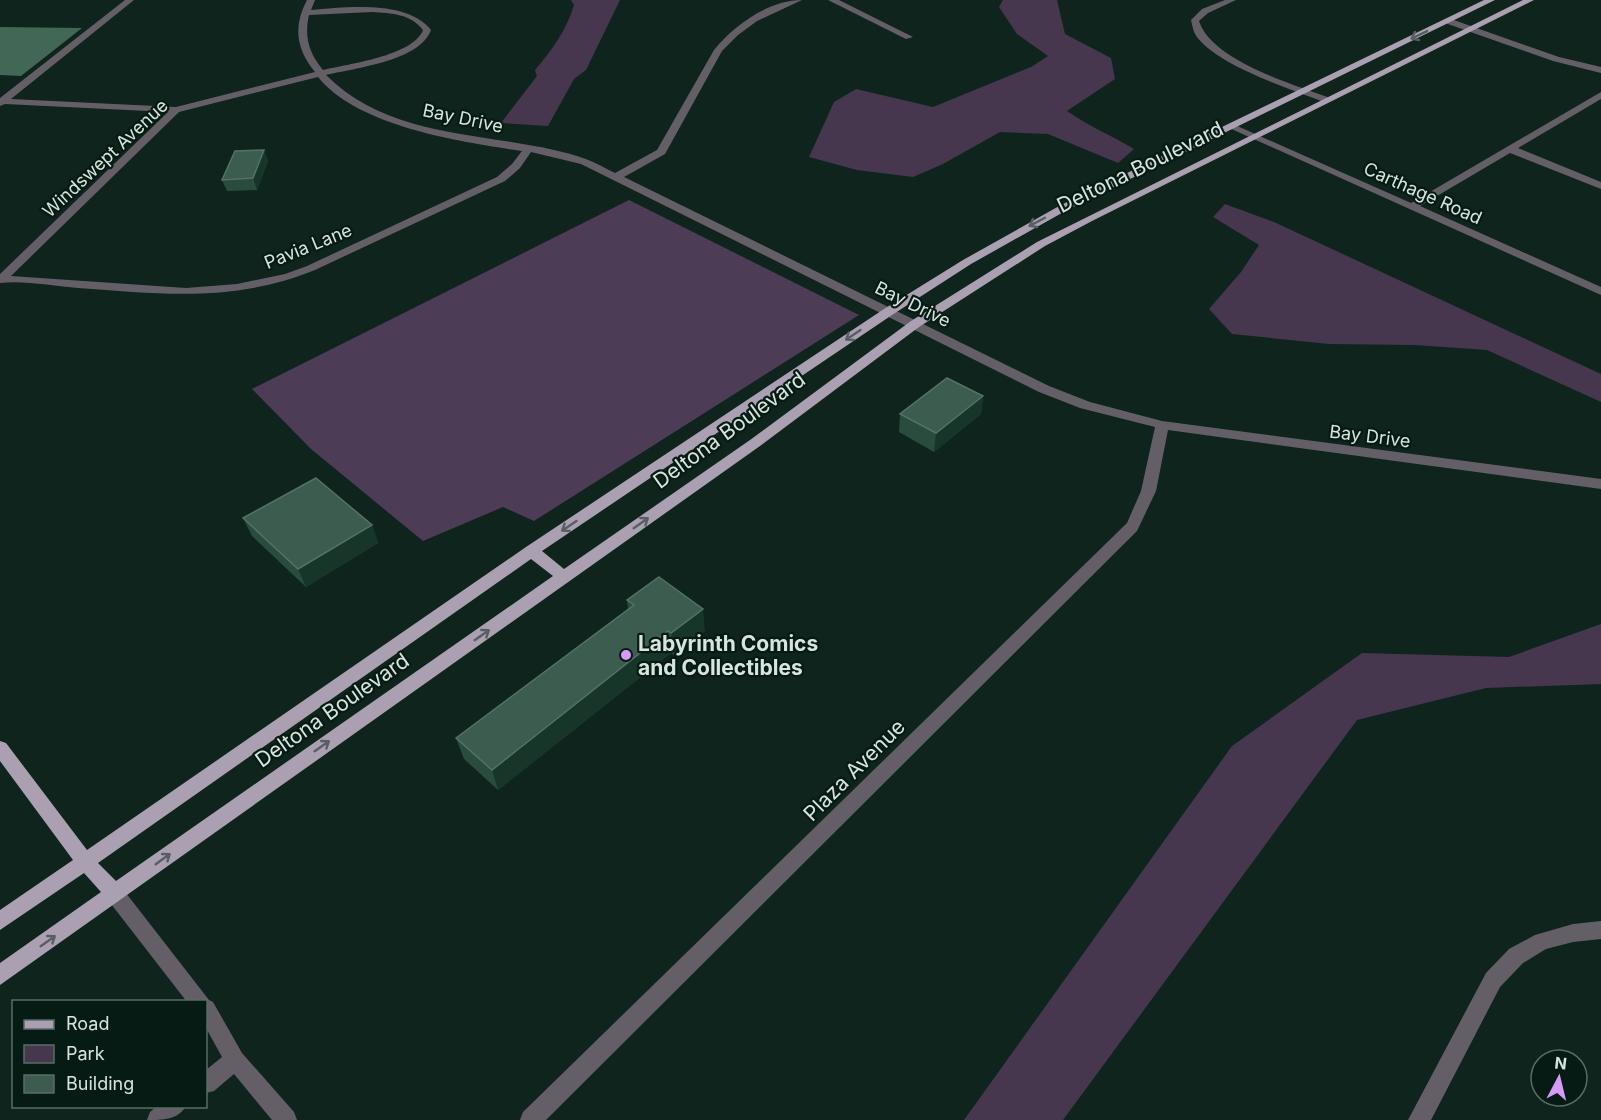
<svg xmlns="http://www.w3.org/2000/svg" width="1601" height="1120" viewBox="0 0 1601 1120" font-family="Inter,sans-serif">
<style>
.green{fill:#46374e}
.forest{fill:#4d3c56}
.water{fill:#436757}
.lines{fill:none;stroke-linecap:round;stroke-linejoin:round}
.minor{fill:#645f67;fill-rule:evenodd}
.major{fill:#aaa0b1;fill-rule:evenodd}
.wall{fill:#294c3e}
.shaded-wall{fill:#173529}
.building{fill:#3c5c4f;stroke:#547266;stroke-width:1.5}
.oneway{stroke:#585e62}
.poi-dot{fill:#d89af8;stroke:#061b13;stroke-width:2}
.labels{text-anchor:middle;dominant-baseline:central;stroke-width:4.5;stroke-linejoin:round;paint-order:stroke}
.far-street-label{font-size:18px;fill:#d8e5df;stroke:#061b13}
.street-label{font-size:21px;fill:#d8e5df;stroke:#061b13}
.poi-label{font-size:21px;font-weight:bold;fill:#d8e5df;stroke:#061b13;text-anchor:start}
</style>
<rect width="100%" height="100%" fill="#0f241c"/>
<g class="green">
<path d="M571 0H620L586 70 574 79 548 126 501 123 537 76 535 70C552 50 566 31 574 5Z"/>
<path d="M1003 0H1057L1065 34 1111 58 1115 79 1067 111C1088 126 1111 135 1134 149L1118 163 1048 134 1000 132 943 164 913 177 857 170 809 157 834 102 856 89 933 107 1031 67 1048 56 1017 34 999 7Z"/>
<path d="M1225 204 1274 222 1601 374V402L1487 350 1415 345 1329 344 1232 334 1209 309 1241 272 1259 245 1213 217Z"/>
<path d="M1601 624V684L1486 688 1357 720 1063 1120H964L1232 746 1362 653 1509 657Z"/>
</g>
<path class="forest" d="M629 200 859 315 534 521 503 507 423 541 311 449 252 389Z"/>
<path class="water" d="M0 27 82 28 21 76 0 75Z"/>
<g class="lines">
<g class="minor">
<path d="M125 0H134L11 99 176 107 315 72C296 49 293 27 307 0H315L311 10C348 7 407 0 431 30 420 61 355 68 326 75 393 142 494 131 577 156 591 160 603 167 615 173L657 150 714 50C734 25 769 0 802 0L757 21 738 35 722 51 665 154 624 177 1049 386 1090 402 1162 421 1601 479V489L1168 430 1156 491 1137 531 546 1120H520L523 1112 1127 523 1141 491 1155 427 1080 408 1039 392 581 164 531 152 520 168 505 181 315 270C233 303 164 294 78 288 55 286 22 280 0 283V274L168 112 5 104 0 106V98ZM372 12C391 13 411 14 423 30 413 56 348 64 323 70 309 53 304 37 309 15ZM318 77C358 127 462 142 522 151L512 164 497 177 307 266 285 274 237 284 186 288 11 276 179 112Z"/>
<path d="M828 0H839L913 37 906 39Z"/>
<path d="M1225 0H1236L1208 13 1199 21C1212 61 1293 84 1330 98V102H1324C1290 89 1213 64 1195 34 1193 30 1192 24 1191 20L1202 9Z"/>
<path d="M1445 19H1451L1559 57 1601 67V73L1553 61 1445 23Z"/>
<path d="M1601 92V99L1518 148 1601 182V189L1510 153 1420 206 1601 287V295L1227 127 1235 125 1411 203Z"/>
<path d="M115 885 122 888 209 1000 213 1002 242 1053 294 1112 297 1120H272L234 1074 214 1091 206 1093V1070L222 1057 206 1028V1002H187L108 900 106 894 108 888Z"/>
<path d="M1601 921V939L1573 942 1546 949 1523 963 1500 987 1431 1120H1408L1486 973 1509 949 1535 935 1573 924Z"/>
<path d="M157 1106H186C178 1120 163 1120 147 1120L150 1112Z"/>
</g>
<path class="major" d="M1484 0H1495L1069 209 971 264 892 315 542 551 564 569 750 440 911 321 1037 242 1523 0H1534L1092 221 1045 246 919 327 760 446 0 985V963L101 892 84 873 0 930V910L73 860 0 761V741L6 743 87 850 526 547 884 309 963 260 1061 205ZM531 559 553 576 116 881 98 863Z"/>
</g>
<g class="wall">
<path d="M264 150 268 161 257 190 227 191 222 180Z"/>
<path d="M983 396 981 414 934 452 899 432 900 414Z"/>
<path d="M243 518 372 525 378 543 306 587 252 536Z"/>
<path d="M627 600 705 631 674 655 671 653 498 790 464 759 456 738 628 609Z"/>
</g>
<g class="shaded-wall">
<path d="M264 150 268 161 257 190 253 178Z"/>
<path d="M983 396 981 414 934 452 936 433Z"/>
<path d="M372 525 378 543 306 587 298 569Z"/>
<path d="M703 609 705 631 674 655 671 633Z"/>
<path d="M668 631 671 653 498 790 492 770Z"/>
</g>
<g class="building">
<path d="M264 150 253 178 222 180 235 151Z"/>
<path d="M947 378 983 396 936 433 900 414Z"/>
<path d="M316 478 372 525 298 569 243 518Z"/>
<path d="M659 577 703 609 671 633 668 631 492 770 456 738 634 605 627 600Z"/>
</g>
<defs><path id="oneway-shaft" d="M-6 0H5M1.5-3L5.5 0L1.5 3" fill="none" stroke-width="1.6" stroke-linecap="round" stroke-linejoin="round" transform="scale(1.5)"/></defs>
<g class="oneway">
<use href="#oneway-shaft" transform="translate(1419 35) rotate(154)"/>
<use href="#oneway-shaft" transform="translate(1037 222) rotate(152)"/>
<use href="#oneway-shaft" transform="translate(853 335) rotate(146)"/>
<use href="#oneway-shaft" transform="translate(641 523) rotate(-35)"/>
<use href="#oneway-shaft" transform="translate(569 526) rotate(146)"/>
<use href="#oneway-shaft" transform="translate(482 635) rotate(-35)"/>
<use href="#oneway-shaft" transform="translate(322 746) rotate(-35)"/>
<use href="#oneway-shaft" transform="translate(163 859) rotate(-36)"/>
<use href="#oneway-shaft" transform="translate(48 941) rotate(-35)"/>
</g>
<circle class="poi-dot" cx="626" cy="655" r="6"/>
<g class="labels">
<g class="far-street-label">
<text transform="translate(463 118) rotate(12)">Bay Drive</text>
<text transform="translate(105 158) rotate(-43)">Windswept Avenue</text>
<text transform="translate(1423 193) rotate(24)">Carthage Road</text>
<text transform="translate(308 246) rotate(-22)">Pavia Lane</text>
<text transform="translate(913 304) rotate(26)">Bay Drive</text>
<text transform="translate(1370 436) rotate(7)">Bay Drive</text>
</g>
<g class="street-label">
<text transform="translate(1140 167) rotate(-26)">Deltona Boulevard</text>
<text transform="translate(729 430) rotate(-36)">Deltona Boulevard</text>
<text transform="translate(332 710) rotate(-35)">Deltona Boulevard</text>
<text transform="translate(854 770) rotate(-45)">Plaza Avenue</text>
</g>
<g class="poi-label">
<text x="638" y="643">Labyrinth Comics<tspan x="638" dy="24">and Collectibles</tspan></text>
</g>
</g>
<rect x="12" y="1000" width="195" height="108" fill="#061b13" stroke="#5a6c65" stroke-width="1.5"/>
<rect x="24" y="1020" width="30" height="9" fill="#aaa0b1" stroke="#5a6c65" stroke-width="1.5"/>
<text x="66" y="1030" font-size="18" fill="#d8e5df">Road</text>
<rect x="24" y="1045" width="30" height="18" fill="#46374e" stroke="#5a6c65" stroke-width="1.5"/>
<text x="66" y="1060" font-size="18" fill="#d8e5df">Park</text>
<rect x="24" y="1075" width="30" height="18" fill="#3c5c4f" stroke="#5a6c65" stroke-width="1.5"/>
<text x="66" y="1090" font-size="18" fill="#d8e5df">Building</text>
<g transform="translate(1559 1078) rotate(7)"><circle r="28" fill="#061b13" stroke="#5a6c65" stroke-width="1.5"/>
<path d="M0-4.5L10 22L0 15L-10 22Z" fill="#d89af8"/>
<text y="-9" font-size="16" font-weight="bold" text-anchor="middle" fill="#d8e5df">N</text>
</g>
</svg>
